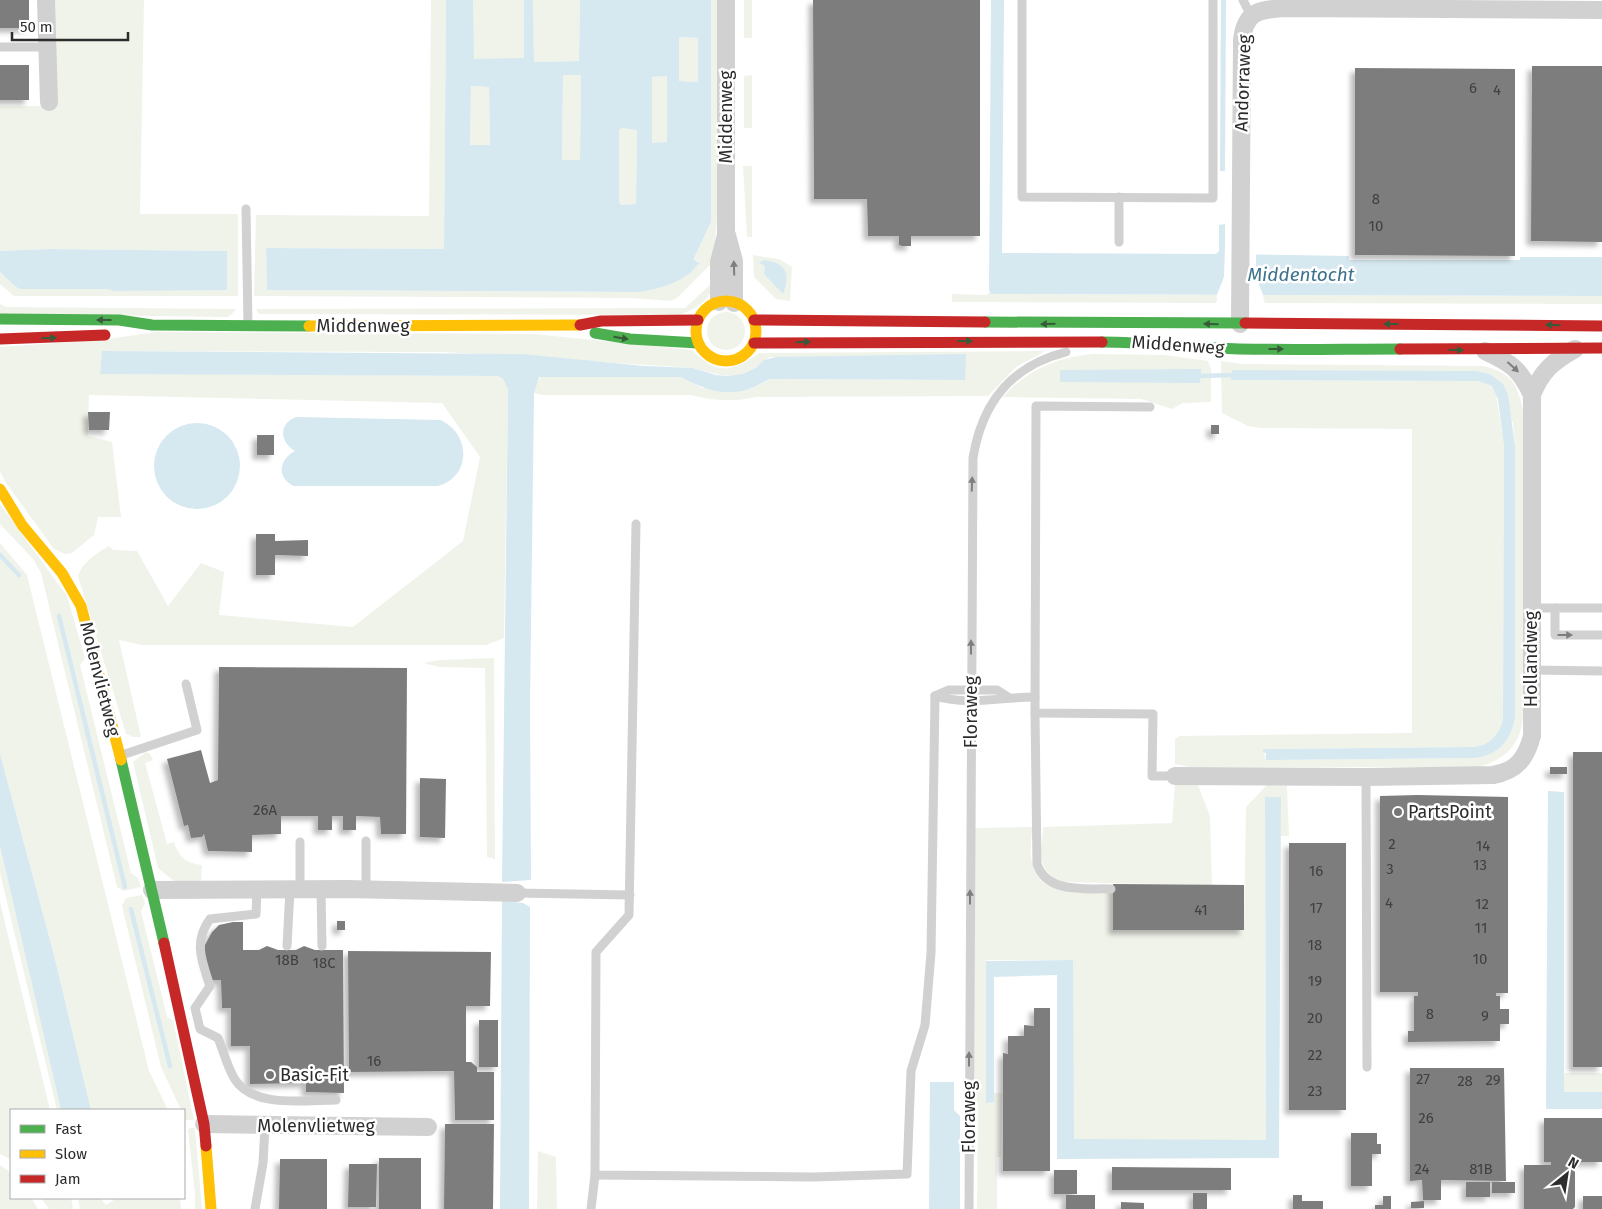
<svg xmlns="http://www.w3.org/2000/svg" width="1602" height="1209" viewBox="0 0 1602 1209" font-family="'Fira Sans',sans-serif">
<style>
.green{fill:#f0f3ea;fill-rule:evenodd}
.water{fill:#d6e8f0;fill-rule:evenodd}
.pier{fill:#fff}
.lines{fill:none;stroke-linecap:round;stroke-linejoin:round}
.stream{stroke:#d6e8f0;stroke-width:4.5}
.building{fill:#7d7d7d;filter:url(#shadow)}
.lane{stroke:#d1d1d1;stroke-width:9}
.street{stroke:#d1d1d1;stroke-width:18}
.fast{stroke:#4caf50;stroke-width:11}
.slow{stroke:#ffc107;stroke-width:11}
.jam{stroke:#c62828;stroke-width:11}
.oneway{fill:#7e7e7e}
.oneway2{fill:#375a39}
.poi-dot{fill:#767676;stroke:#fff;stroke-width:2}
.labels{text-anchor:middle;dominant-baseline:central;stroke-width:5;stroke-linejoin:round;paint-order:stroke}
.number-label{font-size:15px;fill:#404040}
.street-label{font-size:18px;fill:#2c2c2c;stroke:#fff}
.poi-label{font-size:18px;fill:#2c2c2c;stroke:#fff;text-anchor:start}
.water-label{font-size:19px;font-style:italic;fill:#3c728c;stroke:#fff}
</style>
<defs>
<filter id="shadow"><feDropShadow dx="-4.5" dy="4.5" stdDeviation="2.5" flood-color="#0004"/></filter>
</defs>
<rect width="100%" height="100%" fill="#fff"/>
<g class="green">
<path d="M55 0H144L140 214H238V296H14L0 284V272L16 287 107 289 114 291 227 289V251L48 249 0 251V106H54Z"/>
<path d="M431 0H446L444 249 266 248 267 290 639 292C655 290 677 284 689 274 694 270 694 266 700 262L694 261V258L711 222V0H718V206L714 255 711 264 677 298 671 301 632 298 254 296 256 215 429 216Z"/>
<rect x="473" y="0" width="51" height="59"/>
<path d="M533 0H580L579 61 534 62Z"/>
<rect x="744" y="0" width="8" height="38"/>
<path d="M679 37 698 38V82L679 81Z"/>
<path d="M563 75H581L580 160H562Z"/>
<path d="M752 75V128H744V76Z"/>
<path d="M668 76 667 143H652V77Z"/>
<path d="M471 86 489 87 490 145H470Z"/>
<path d="M622 128 637 130 636 204 621 205 619 202V130Z"/>
<path d="M743 166H752V237H747Z"/>
<path d="M753 255 779 259 792 267 790 301 776 299 754 277Z"/>
<path d="M712 283C713 300 694 310 679 315L259 314 256 309 685 308Z"/>
<path d="M989 292 991 294 1218 295 1216 303 952 302V294L987 295Z"/>
<path d="M1262 295 1602 296V304L1265 303Z"/>
<path d="M0 304 6 307 237 309 228 317 0 314Z"/>
<circle cx="726" cy="331" r="19"/>
<path d="M157 332 534 334 692 350C716 375 733 373 759 353L1046 351 1016 367 988 396 756 397C732 402 714 401 691 395H543L534 393 535 383 542 376 681 377 702 388 750 389 771 379 965 380 770 357C764 360 760 365 755 369 733 382 714 373 693 368L444 352 103 351 100 373 498 376 503 379 508 388 504 638 486 645H142L119 640 141 737H133L126 734 78 576C82 562 97 553 109 546L113 550 137 551 168 606 201 563 224 572 219 615 353 627 463 541 480 457 442 403 89 395 88 436 112 442 121 517H98L94 535 72 553 65 554 54 549 6 483 0 471V347L100 340Z"/>
<path d="M1093 354 1164 355 1208 361 1211 369V402L1183 403 1172 409 1141 399 1003 397C1027 370 1057 357 1093 354ZM1060 370H1186L1189 383 1186 382Z"/>
<path d="M1221 361 1244 364 1483 366C1513 373 1517 384 1524 413L1523 714C1522 743 1506 760 1478 767H1190L1175 764V739L1180 736 1412 733V429L1261 428 1248 426 1222 413ZM1232 371H1477L1490 374 1513 423 1515 446V717C1513 739 1495 757 1472 758L1266 760 1263 749 1474 747C1490 745 1500 734 1503 718L1504 447 1496 393 1492 386 1478 381 1232 380Z"/>
<path d="M0 504 67 596 85 658 80 665 131 873 138 878 141 887 123 891 117 887 41 573 34 560 0 524Z"/>
<path d="M0 543 27 575 149 1071 168 1110H91L54 955 0 754Z"/>
<path d="M494 658 495 859 487 857 485 668 439 667 423 663 440 660Z"/>
<path d="M146 752 150 754 153 760 145 763 167 844 174 842C178 857 187 864 202 865L201 883 174 881 158 868 133 762Z"/>
<path d="M1175 783 1198 785 1210 816 1212 885 1059 882C1035 865 1042 854 1043 827L1172 823Z"/>
<path d="M1267 785 1287 786 1289 836H1281V797H1265L1266 1140H1073V960H986V1088L993 1098 994 1093H1002L1001 1157H997V1209H977L978 1106 974 1104 975 828 1032 827C1032 838 1029 852 1032 863 1040 899 1085 892 1113 893V929L1244 930 1246 807Z"/>
<path d="M0 846 61 1110H57L0 873Z"/>
<path d="M142 895 145 903 141 911 167 1017 173 1020 194 1120H185L184 1110H181L161 1067 122 906 126 898Z"/>
<path d="M0 902 50 1110H11V1160L0 1154Z"/>
<rect x="1564" y="1073" width="38" height="19"/>
<path d="M190 1128H195L202 1209H195V1194L188 1130Z"/>
<path d="M538 1151 556 1157 557 1209H537Z"/>
<path d="M0 1165 11 1173V1198H31L38 1209H0Z"/>
<path d="M41 1198H71L73 1209H49Z"/>
<path d="M78 1198H100L106 1205 114 1200 113 1198H180L181 1209H80Z"/>
</g>
<g class="water">
<path d="M446 0H473L474 59 524 58V0H533L534 62 579 61 580 0H711V222L694 258V260L700 263C695 266 694 270 689 274 676 284 656 290 639 292L267 290 266 248 444 249ZM679 37 698 38V82L679 81ZM563 75H581L580 160H562ZM667 76V142L652 143V77ZM471 86 489 87 490 145H470ZM622 128 637 130 636 204 621 205 619 202V130Z"/>
<path d="M991 0H1004L1002 253 1216 254 1219 251V225L1225 224V254L1349 256V260H1520V257H1602V296L991 294 989 290Z"/>
<path d="M1221 0H1226L1225 171H1220Z"/>
<path d="M48 249 227 251V290L114 291 107 289H21L16 287 0 272V251Z"/>
<path d="M764 260C786 263 791 273 783 294L764 274 765 266 759 263Z"/>
<path d="M102 351 522 354 644 366 693 368 716 375 728 376 743 374 756 368 764 360 776 357 966 354 965 380 771 379C763 381 757 387 749 389 724 397 703 389 681 377H539L534 393 530 705 531 880 502 882 508 389 503 379 498 376 100 374Z"/>
<path d="M1201 369 1200 383 1060 382V370Z"/>
<path d="M1232 370 1477 371 1490 374 1503 384 1508 395 1515 446V717C1512 741 1496 757 1472 758L1273 760H1266V753L1263 752V749L1474 747C1490 745 1500 734 1503 718L1504 447 1498 399 1492 386 1478 381 1231 380Z"/>
<path d="M296 417 440 420C471 433 472 477 438 486H294C276 478 279 459 295 451 280 442 278 424 296 417Z"/>
<circle cx="197" cy="466" r="43"/>
<path d="M0 754 54 955 91 1110H61L0 846Z"/>
<path d="M1548 791 1564 792V1092H1602V1109H1546Z"/>
<path d="M1265 797H1281L1279 1158 1057 1159V975L994 977V1102L986 1103V961L1073 960 1074 1139 1266 1140Z"/>
<path d="M502 901 523 903 530 907 529 1209H500Z"/>
<path d="M930 1082H954V1110L960 1116V1209H929Z"/>
</g>
<path class="pier" d="M1225 245H1228L1227 251 1256 252V277L1264 297H1216L1224 277Z"/>
<g class="lines">
<g class="stream">
<path d="M1196 376 1236 375"/>
<path d="M0 555 19 575"/>
<path d="M59 616 125 887"/>
<path d="M131 909 170 1066"/>
</g>
</g>
<g class="building">
<rect x="0" y="0" width="29" height="28"/>
<path d="M813 0H980V236H911V246H902L899 245V236H868L867 199H814Z"/>
<rect x="0" y="65" width="29" height="35"/>
<path d="M1532 66H1602V242L1531 241Z"/>
<path d="M1355 68 1515 69V256L1355 255Z"/>
<path d="M88 412H110L109 430H89Z"/>
<rect x="1211" y="425" width="8" height="9"/>
<rect x="257" y="435" width="17" height="20"/>
<path d="M256 534H275V541L308 540V556L275 555V575H256Z"/>
<path d="M219 667 407 668 406 834H381L380 817 356 816V830H343V816H332V830H318V816H281V834L252 835V852L208 851 204 834 202 837 191 838 188 825 184 826 167 759 201 750 210 783 218 780Z"/>
<rect x="1573" y="752" width="29" height="315"/>
<rect x="1550" y="767" width="17" height="7"/>
<path d="M420 778 446 779 445 838 420 837Z"/>
<path d="M1418 795 1508 797V993H1496V996H1500V1009H1509V1024H1500V1041L1408 1042V1031H1414V996H1418V992H1380V796Z"/>
<rect x="1289" y="843" width="57" height="267"/>
<path d="M1113 884 1244 885V930H1113Z"/>
<rect x="337" y="921" width="8" height="9"/>
<path d="M233 922H243V950H259L267 946 278 950H296L304 946 315 950H343L344 1093 306 1092V1083L250 1084V1046H231V1008H222L221 980H212L205 956V945L212 932 219 925Z"/>
<path d="M348 951 491 952 490 1006H466V1062H471L477 1067V1072H494V1120H455L454 1071 349 1072Z"/>
<path d="M1034 1008H1050V1171H1003V1053L1008 1054V1036H1024V1025L1034 1026Z"/>
<rect x="479" y="1020" width="19" height="47"/>
<path d="M1410 1068H1504L1506 1181 1441 1180V1200H1423L1422 1180 1410 1181Z"/>
<path d="M1544 1118H1602V1162H1575V1207L1573 1209H1524V1165H1551V1162H1544Z"/>
<path d="M445 1124H494L493 1209H444Z"/>
<path d="M1351 1133H1377V1144H1381V1154H1372V1186H1351Z"/>
<rect x="379" y="1158" width="42" height="51"/>
<path d="M280 1159H327V1209H279Z"/>
<path d="M349 1164H377L376 1207H348Z"/>
<path d="M1112 1167 1231 1168V1190H1112Z"/>
<rect x="1054" y="1170" width="23" height="24"/>
<rect x="1466" y="1182" width="24" height="15"/>
<rect x="1492" y="1182" width="23" height="11"/>
<rect x="1193" y="1193" width="14" height="16"/>
<rect x="1066" y="1195" width="29" height="14"/>
<path d="M1293 1195H1302V1201H1323V1209H1293Z"/>
<path d="M1383 1196H1391V1209H1375V1205H1383Z"/>
<rect x="1583" y="1196" width="19" height="13"/>
<path d="M1424 1201V1208H1411V1202Z"/>
<path d="M1121 1202 1144 1203V1209H1121Z"/>
</g>
<g class="lines">
<g class="lane">
<path d="M1022 0V197L1213 198V0"/>
<path d="M1243 0 1251 16"/>
<path d="M0 47H47"/>
<path d="M246 209 248 325"/>
<path d="M1119 242V197"/>
<path d="M1150 407 1036 406 1035 713 1153 714 1152 776H1175"/>
<path d="M636 524 629 915 596 952 595 1175 813 1177 907 1174 911 1071 925 1025 931 953 935 696"/>
<path d="M1531 608H1602"/>
<path d="M1555 608V635H1602"/>
<path d="M1531 670 1602 671"/>
<path d="M935 696C969 706 1001 697 1035 697"/>
<path d="M935 696 949 690H997L1008 697"/>
<path d="M1035 713 1037 864C1047 894 1085 888 1111 889"/>
<path d="M122 755 197 730 186 684"/>
<path d="M1366 777 1367 1067"/>
<path d="M321 889 322 946"/>
<path d="M257 890 256 914 210 919C193 942 202 961 210 986L195 1008 200 1029 218 1038C223 1050 227 1066 234 1078 252 1109 306 1100 336 1100"/>
<path d="M300 890V842"/>
<path d="M366 890V841"/>
<path d="M517 893 630 895"/>
<path d="M287 946 290 890"/>
<path d="M255 1209 263 1163 265 1126"/>
<path d="M591 1209 595 1175"/>
<path d="M969 1209 973 458C982 402 1011 366 1066 352"/>
</g>
<g class="street">
<path d="M46 0 49 102"/>
<path d="M727 235 734 261V303"/>
<path d="M719 302V262L726 235V0"/>
<path d="M1240 324 1242 40C1245 12 1258 10 1283 8L1602 10"/>
<path d="M1485 351C1511 363 1520 369 1532 395"/>
<path d="M1175 776 1366 777 1493 775C1517 771 1526 758 1532 736V395C1541 372 1553 361 1575 349"/>
<path d="M152 890 347 889 517 893"/>
<path d="M204 1124 428 1127"/>
</g>
<g class="fast">
<path d="M0 319 119 320 152 325 309 326"/>
<path d="M985 322 1245 323"/>
<path d="M595 333 630 339 698 343"/>
<path d="M1102 342C1148 342 1193 348 1239 349 1293 350 1346 349 1400 349"/>
<path d="M121 760 164 943"/>
</g>
<g class="slow">
<circle cx="726" cy="331" r="30"/>
<path d="M309 326 580 325"/>
<path d="M0 489 22 525 62 573 81 606 121 760"/>
<path d="M206 1146 211 1209"/>
</g>
<g class="jam">
<path d="M754 320 985 322"/>
<path d="M1245 323 1602 326"/>
<path d="M580 325 601 321 698 320"/>
<path d="M0 339 105 335"/>
<path d="M754 343 1102 342"/>
<path d="M1400 349 1602 348"/>
<path d="M164 943 204 1124 206 1146"/>
</g>
</g>
<defs><path id="oneway-solid" d="M-6-.8H1V-3.2L6.5 0L1 3.2V.8H-6Z" transform="scale(1.25)"/></defs>
<g class="oneway">
<use href="#oneway-solid" transform="translate(734 268) rotate(-92)"/>
<use href="#oneway-solid" transform="translate(1513 367) rotate(42)"/>
<use href="#oneway-solid" transform="translate(972 484) rotate(-88)"/>
<use href="#oneway-solid" transform="translate(1565 635)"/>
<use href="#oneway-solid" transform="translate(971 647) rotate(-90)"/>
<use href="#oneway-solid" transform="translate(970 897) rotate(-90)"/>
<use href="#oneway-solid" transform="translate(969 1059) rotate(-90)"/>
</g>
<g class="oneway2">
<use href="#oneway-solid" transform="translate(104 320) rotate(-180)"/>
<use href="#oneway-solid" transform="translate(1048 324) rotate(179)"/>
<use href="#oneway-solid" transform="translate(1211 324) rotate(-179)"/>
<use href="#oneway-solid" transform="translate(1391 324) rotate(180)"/>
<use href="#oneway-solid" transform="translate(1553 325) rotate(-179)"/>
<use href="#oneway-solid" transform="translate(49 338) rotate(-1)"/>
<use href="#oneway-solid" transform="translate(621 338) rotate(9)"/>
<use href="#oneway-solid" transform="translate(965 341)"/>
<use href="#oneway-solid" transform="translate(803 342) rotate(-1)"/>
<use href="#oneway-solid" transform="translate(1276 349)"/>
<use href="#oneway-solid" transform="translate(1456 350) rotate(1)"/>
</g>
<g class="poi-dot">
<circle cx="1398" cy="812" r="5"/>
<circle cx="270" cy="1075" r="5"/>
</g>
<g class="labels">
<g class="number-label">
<text x="1473" y="88">6</text>
<text x="1497" y="90">4</text>
<text x="1376" y="199">8</text>
<text x="1376" y="226">10</text>
<text x="265" y="810">26A</text>
<text x="1392" y="844">2</text>
<text x="1483" y="846">14</text>
<text x="1480" y="865">13</text>
<text x="1390" y="869">3</text>
<text x="1316" y="871">16</text>
<text x="1389" y="903">4</text>
<text x="1482" y="904">12</text>
<text x="1316" y="908">17</text>
<text x="1201" y="910">41</text>
<text x="1481" y="928">11</text>
<text x="1315" y="945">18</text>
<text x="1480" y="959">10</text>
<text x="287" y="960">18B</text>
<text x="324" y="963">18C</text>
<text x="1315" y="981">19</text>
<text x="1430" y="1014">8</text>
<text x="1485" y="1016">9</text>
<text x="1315" y="1018">20</text>
<text x="1315" y="1055">22</text>
<text x="374" y="1061">16</text>
<text x="1423" y="1079">27</text>
<text x="1493" y="1080">29</text>
<text x="1465" y="1081">28</text>
<text x="1315" y="1091">23</text>
<text x="1426" y="1118">26</text>
<text x="1422" y="1169">24</text>
<text x="1481" y="1169">81B</text>
</g>
<g class="street-label">
<text transform="translate(1243 83) rotate(-88)">Andorraweg</text>
<text transform="translate(726 117) rotate(-90)">Middenweg</text>
<text x="363" y="326">Middenweg</text>
<text transform="translate(1178 345) rotate(4)">Middenweg</text>
<text transform="translate(1531 659) rotate(-90)">Hollandweg</text>
<text transform="translate(100 679) rotate(76)">Molenvlietweg</text>
<text transform="translate(971 712) rotate(-90)">Floraweg</text>
<text transform="translate(969 1117) rotate(-90)">Floraweg</text>
<text x="316" y="1126">Molenvlietweg</text>
</g>
<g class="poi-label">
<text x="1408" y="812">PartsPoint</text>
<text x="280" y="1075">Basic-Fit</text>
</g>
<g class="water-label">
<text x="1301" y="274">Middentocht</text>
</g>
</g>
<rect x="10" y="1109" width="175" height="90" fill="#ffffff" stroke="#ababab"/>
<rect x="20" y="1125" width="25" height="8" fill="#4caf50" stroke="#ababab"/>
<text x="55" y="1134" font-size="15" fill="#2c2c2c">Fast</text>
<rect x="20" y="1150" width="25" height="8" fill="#ffc107" stroke="#ababab"/>
<text x="55" y="1159" font-size="15" fill="#2c2c2c">Slow</text>
<rect x="20" y="1175" width="25" height="8" fill="#c62828" stroke="#ababab"/>
<text x="55" y="1184" font-size="15" fill="#2c2c2c">Jam</text>
<g transform="translate(1567 1174) rotate(30)" stroke="#ffffff" stroke-width="4" paint-order="stroke">
<path d="M0-4L9 19L0 12L-9 19Z" fill="#2c2c2c"/>
<text y="-8" font-size="14" font-weight="bold" text-anchor="middle" fill="#2c2c2c">N</text>
</g>
<path d="M12 32v8h116v-8" fill="none" stroke="#2c2c2c" stroke-width="2.5"/>
<text x="20" y="32" font-size="15" fill="#2c2c2c" stroke="#ffffff" stroke-width="4" paint-order="stroke">50 m</text>
</svg>
